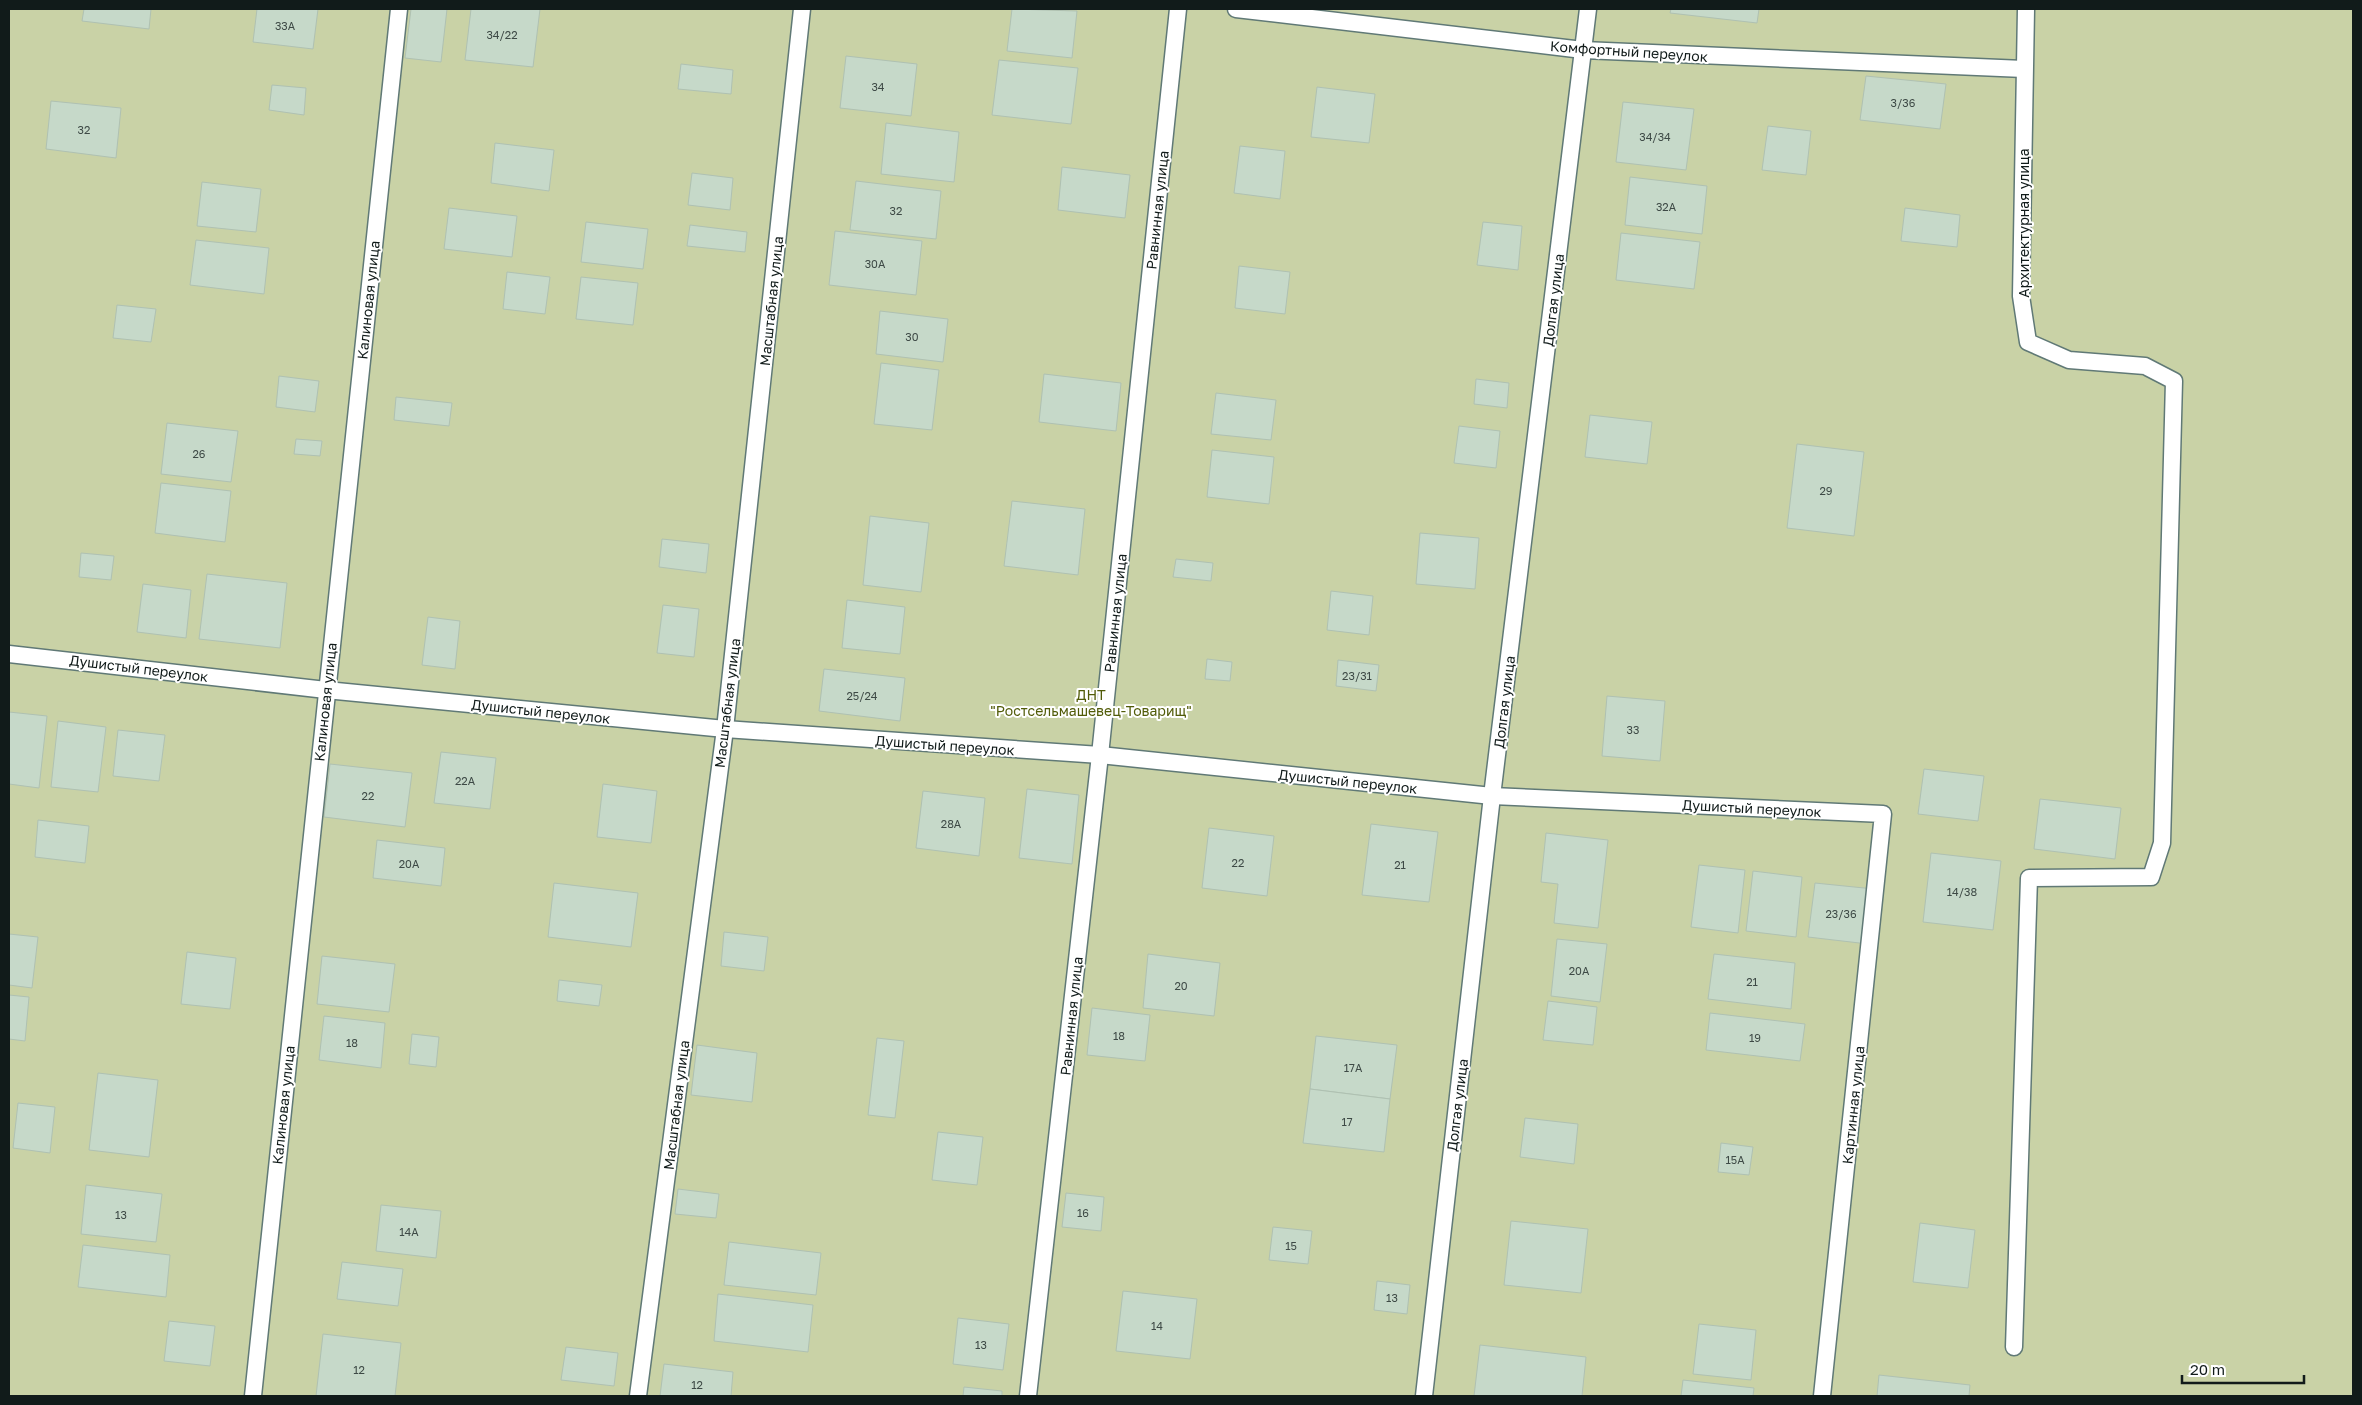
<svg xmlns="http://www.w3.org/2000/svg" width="2362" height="1405" viewBox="0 0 2362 1405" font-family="'Golos Text',sans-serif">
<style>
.green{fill:#c9d2a6}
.building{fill:#c6d9c9;stroke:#afc1b2}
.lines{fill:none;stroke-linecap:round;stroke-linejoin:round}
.lane-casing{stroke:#607976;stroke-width:19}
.lane{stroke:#fff;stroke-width:16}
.labels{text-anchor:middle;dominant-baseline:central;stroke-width:4;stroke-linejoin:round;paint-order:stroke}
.number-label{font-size:11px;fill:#3e4a46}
.street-label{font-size:14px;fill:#111b1a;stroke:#fff}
.park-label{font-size:14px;fill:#515b08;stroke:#fff}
</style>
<rect width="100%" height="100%" fill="#e1fcf8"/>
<rect class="green" x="9" y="9" width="2344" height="1387"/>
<g class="building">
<path d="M84 9H151L149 29 82 21Z"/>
<path d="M257 9H318L313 49 253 42Z"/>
<path d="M411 9H447L441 62 405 58Z"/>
<path d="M471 9H540L533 67 465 60Z"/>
<path d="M1012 9 1077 11 1072 58 1007 51Z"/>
<path d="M1671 9H1759L1757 23 1670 13Z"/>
<path d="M846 56 917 64 911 116 840 108Z"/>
<path d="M999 60 1078 68 1071 124 992 115Z"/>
<path d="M681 64 733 70 731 94 678 89Z"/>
<path d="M1866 76 1946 84 1940 129 1860 120Z"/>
<path d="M272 85 306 88 304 115 269 110Z"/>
<path d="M1317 87 1375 94 1369 143 1311 137Z"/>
<path d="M51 101 121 108 116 158 46 149Z"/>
<path d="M1623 102 1694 109 1686 170 1616 162Z"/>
<path d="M886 123 959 132 954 182 881 174Z"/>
<path d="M1768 126 1811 131 1806 175 1762 170Z"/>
<path d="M495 143 554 150 549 191 491 183Z"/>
<path d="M1240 146 1285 151 1280 199 1234 193Z"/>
<path d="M1062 167 1130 175 1125 218 1058 210Z"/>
<path d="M692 173 733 178 730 210 688 205Z"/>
<path d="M1630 177 1707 186 1702 234 1625 225Z"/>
<path d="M856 181 941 191 936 239 850 230Z"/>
<path d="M202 182 261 189 256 232 197 226Z"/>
<path d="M449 208 517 216 512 257 444 249Z"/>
<path d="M1905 208 1960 215 1957 247 1901 241Z"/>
<path d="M586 222 648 229 643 269 581 262Z"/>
<path d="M1483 222 1522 226 1518 270 1477 265Z"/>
<path d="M690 225 747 232 745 252 687 246Z"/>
<path d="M835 231 922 241 916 295 829 285Z"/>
<path d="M1621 233 1700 242 1694 289 1616 280Z"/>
<path d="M196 240 269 248 264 294 190 285Z"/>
<path d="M1239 266 1290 272 1285 314 1235 308Z"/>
<path d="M507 272 550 277 545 314 503 309Z"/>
<path d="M581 277 638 283 633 325 576 319Z"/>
<path d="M117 305 156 309 151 342 113 338Z"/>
<path d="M880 311 948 319 943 362 876 354Z"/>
<path d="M881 363 939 370 932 430 874 424Z"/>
<path d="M1044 374 1121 383 1116 431 1039 422Z"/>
<path d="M279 376 319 381 315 412 276 407Z"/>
<path d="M1476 379 1509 383 1507 408 1474 404Z"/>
<path d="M1216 393 1276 400 1271 440 1211 434Z"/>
<path d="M396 397 452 403 449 426 394 420Z"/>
<path d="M1590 415 1652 422 1647 464 1585 457Z"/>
<path d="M167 423 238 431 231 482 161 474Z"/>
<path d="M1459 426 1500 431 1496 468 1454 463Z"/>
<path d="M296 439 322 441 320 456 294 454Z"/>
<path d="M1797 444 1864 452 1854 536 1787 528Z"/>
<path d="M1212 450 1274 457 1269 504 1207 497Z"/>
<path d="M161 483 231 491 225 542 155 533Z"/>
<path d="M1012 501 1085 509 1078 575 1004 566Z"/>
<path d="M870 516 929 523 921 592 863 585Z"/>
<path d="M1420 533 1479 538 1475 589 1416 584Z"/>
<path d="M662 539 709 544 706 573 659 567Z"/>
<path d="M81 553 114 556 111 580 79 577Z"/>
<path d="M1176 559 1213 563 1211 581 1173 577Z"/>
<path d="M207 574 287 583 280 648 199 639Z"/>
<path d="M143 584 191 590 186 638 137 632Z"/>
<path d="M1331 591 1373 596 1369 635 1327 630Z"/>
<path d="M847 600 905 607 900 654 842 648Z"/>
<path d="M663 605 699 609 694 657 657 653Z"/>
<path d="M428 617 460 621 455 669 422 665Z"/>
<path d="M1207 659 1232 662 1230 681 1205 679Z"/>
<path d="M1338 660 1379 665 1376 691 1336 686Z"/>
<path d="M824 669 905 678 900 721 819 711Z"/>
<path d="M1607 696 1665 701 1660 761 1602 756Z"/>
<path d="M9 712 47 716 39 788 9 784Z"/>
<path d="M58 721 106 727 98 792 51 787Z"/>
<path d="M118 730 165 735 159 781 113 776Z"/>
<path d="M441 752 496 758 490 809 434 803Z"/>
<path d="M330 764 412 773 405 827 324 817Z"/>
<path d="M1924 769 1984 776 1978 821 1918 814Z"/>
<path d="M603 784 657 791 651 843 597 837Z"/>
<path d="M1027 789 1079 795 1072 864 1019 858Z"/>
<path d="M923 791 985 798 979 856 916 848Z"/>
<path d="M2040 799 2121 808 2115 859 2034 849Z"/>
<path d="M38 820 89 826 85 863 35 857Z"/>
<path d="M1371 824 1438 832 1429 902 1362 895Z"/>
<path d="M1209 828 1274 836 1267 896 1202 888Z"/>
<path d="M1546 833 1608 840 1598 928 1554 923 1558 884 1541 882Z"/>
<path d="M377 840 445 848 441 886 373 878Z"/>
<path d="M1931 853 2001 861 1993 930 1923 922Z"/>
<path d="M1699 865 1745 870 1738 933 1691 927Z"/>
<path d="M1753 871 1802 877 1796 937 1746 931Z"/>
<path d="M554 883 638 893 631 947 548 937Z"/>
<path d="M1815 883 1874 889 1868 944 1808 937Z"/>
<path d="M724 932 768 937 764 971 721 966Z"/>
<path d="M9 934 38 937 32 988 9 985Z"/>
<path d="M1557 939 1607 944 1600 1002 1551 996Z"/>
<path d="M187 952 236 958 230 1009 181 1004Z"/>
<path d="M1148 954 1220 963 1214 1016 1143 1008Z"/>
<path d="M1714 954 1795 963 1791 1009 1708 999Z"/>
<path d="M322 956 395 964 389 1012 317 1004Z"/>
<path d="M559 980 602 985 599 1006 557 1001Z"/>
<path d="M9 995 29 997 25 1041 9 1039Z"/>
<path d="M1548 1001 1597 1007 1593 1045 1543 1040Z"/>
<path d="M1092 1008 1150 1015 1145 1061 1087 1055Z"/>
<path d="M1710 1013 1805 1024 1800 1061 1706 1050Z"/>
<path d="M324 1016 385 1023 381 1068 319 1060Z"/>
<path d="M412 1034 439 1037 436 1067 409 1064Z"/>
<path d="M1316 1036 1397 1045 1390 1099 1310 1089Z"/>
<path d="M877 1038 904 1041 895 1118 868 1115Z"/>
<path d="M697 1045 757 1053 752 1102 691 1095Z"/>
<path d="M98 1073 158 1080 149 1157 89 1150Z"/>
<path d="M1310 1089 1390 1099 1384 1152 1303 1143Z"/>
<path d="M18 1103 55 1107 50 1153 13 1148Z"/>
<path d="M1525 1118 1578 1124 1574 1164 1520 1157Z"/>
<path d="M938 1132 983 1137 977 1185 932 1180Z"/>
<path d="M1721 1143 1753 1147 1749 1175 1718 1172Z"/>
<path d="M86 1185 162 1194 156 1242 81 1234Z"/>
<path d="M678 1189 719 1194 716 1218 675 1214Z"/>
<path d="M1066 1193 1104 1197 1101 1231 1062 1227Z"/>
<path d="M381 1205 441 1211 436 1258 376 1251Z"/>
<path d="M1511 1221 1588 1229 1581 1293 1504 1285Z"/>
<path d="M1920 1223 1975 1230 1968 1288 1913 1282Z"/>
<path d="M1273 1227 1312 1231 1308 1264 1269 1260Z"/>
<path d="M729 1242 821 1253 816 1295 724 1285Z"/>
<path d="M83 1245 170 1255 166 1297 78 1287Z"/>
<path d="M342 1262 403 1269 398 1306 337 1299Z"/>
<path d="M1377 1281 1410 1285 1407 1314 1374 1310Z"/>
<path d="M1123 1291 1197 1299 1190 1359 1116 1351Z"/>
<path d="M718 1294 813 1305 808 1352 714 1341Z"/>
<path d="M958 1318 1009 1324 1003 1370 953 1364Z"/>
<path d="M169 1321 215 1326 210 1366 164 1361Z"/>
<path d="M1699 1324 1756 1330 1751 1380 1693 1374Z"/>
<path d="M323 1334 401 1343 395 1396H316Z"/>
<path d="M1480 1345 1586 1357 1582 1396H1474Z"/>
<path d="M566 1347 618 1353 614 1386 561 1380Z"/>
<path d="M664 1364 733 1372 731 1396H660Z"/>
<path d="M1879 1375 1970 1385 1969 1396H1877Z"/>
<path d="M1683 1380 1754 1388 1753 1396H1681Z"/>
<path d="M964 1387 1002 1391V1396H963Z"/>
</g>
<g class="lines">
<defs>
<g id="lane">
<path d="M1236 9 1583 50 2024 69"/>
<path d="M9 654 326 690 725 729 1100 755 1492 796 1883 814 1822 1396"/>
<path d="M2014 1347 2029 878 2151 877 2162 843 2174 381 2145 366 2069 360 2028 342 2021 296 2026 9"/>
<path d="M253 1396 399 9"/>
<path d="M638 1396 725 729 802 9"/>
<path d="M1028 1396 1100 755 1178 9"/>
<path d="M1424 1396 1492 796 1588 9"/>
</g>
</defs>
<use href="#lane" class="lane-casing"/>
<use href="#lane" class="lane"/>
</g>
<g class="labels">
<g class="number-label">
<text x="285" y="25">33А</text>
<text x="502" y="34">34/22</text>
<text x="878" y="86">34</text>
<text x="1903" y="102">3/36</text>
<text x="84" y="129">32</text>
<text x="1655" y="136">34/34</text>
<text x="1666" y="206">32А</text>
<text x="896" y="210">32</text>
<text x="875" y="263">30А</text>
<text x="912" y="336">30</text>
<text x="199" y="453">26</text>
<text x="1826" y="490">29</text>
<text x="1357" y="675">23/31</text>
<text x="862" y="695">25/24</text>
<text x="1633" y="729">33</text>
<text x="465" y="780">22А</text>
<text x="368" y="795">22</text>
<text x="951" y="823">28А</text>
<text x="1238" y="862">22</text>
<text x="409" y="863">20А</text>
<text x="1400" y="864">21</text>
<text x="1962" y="891">14/38</text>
<text x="1841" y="913">23/36</text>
<text x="1579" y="970">20А</text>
<text x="1752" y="981">21</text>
<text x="1181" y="985">20</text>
<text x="1119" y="1035">18</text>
<text x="1755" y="1037">19</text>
<text x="352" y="1042">18</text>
<text x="1353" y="1067">17А</text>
<text x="1347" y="1121">17</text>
<text x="1735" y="1159">15А</text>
<text x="1083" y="1212">16</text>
<text x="121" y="1214">13</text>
<text x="409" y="1231">14А</text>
<text x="1291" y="1245">15</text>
<text x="1392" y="1297">13</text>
<text x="1157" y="1325">14</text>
<text x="981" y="1344">13</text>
<text x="359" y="1369">12</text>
<text x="697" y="1384">12</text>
</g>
<g class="street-label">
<text transform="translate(1629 51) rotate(4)">Комфортный переулок</text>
<text transform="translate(1157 210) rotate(-84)">Равнинная улица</text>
<text transform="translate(2023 223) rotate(-90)">Архитектурная улица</text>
<text transform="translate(368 300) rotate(-84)">Калиновая улица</text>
<text transform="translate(1553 300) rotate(-83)">Долгая улица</text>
<text transform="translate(771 301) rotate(-84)">Масштабная улица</text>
<text transform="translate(1115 613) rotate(-84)">Равнинная улица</text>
<text transform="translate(139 668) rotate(7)">Душистый переулок</text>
<text transform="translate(325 702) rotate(-84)">Калиновая улица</text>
<text transform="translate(1504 702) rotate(-83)">Долгая улица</text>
<text transform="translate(727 703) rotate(-83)">Масштабная улица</text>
<text transform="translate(541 711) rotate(6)">Душистый переулок</text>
<text transform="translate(945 745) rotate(4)">Душистый переулок</text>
<text transform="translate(1348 781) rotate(6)">Душистый переулок</text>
<text transform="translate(1752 808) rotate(3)">Душистый переулок</text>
<text transform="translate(1071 1016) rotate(-84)">Равнинная улица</text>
<text transform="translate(283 1105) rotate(-84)">Калиновая улица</text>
<text transform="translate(676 1105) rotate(-83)">Масштабная улица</text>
<text transform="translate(1457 1105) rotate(-83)">Долгая улица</text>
<text transform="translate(1853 1105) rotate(-84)">Картинная улица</text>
</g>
<g class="park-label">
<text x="1091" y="694">ДНТ<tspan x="1091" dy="16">"Ростсельмашевец-Товарищ"</tspan></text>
</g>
</g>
<rect width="2362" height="1405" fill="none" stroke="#111b1a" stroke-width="20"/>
<path d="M2182 1375v8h122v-8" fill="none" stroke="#111b1a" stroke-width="2.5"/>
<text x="2190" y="1375" font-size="15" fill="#111b1a" stroke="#ffffff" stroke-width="4" paint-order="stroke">20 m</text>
</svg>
